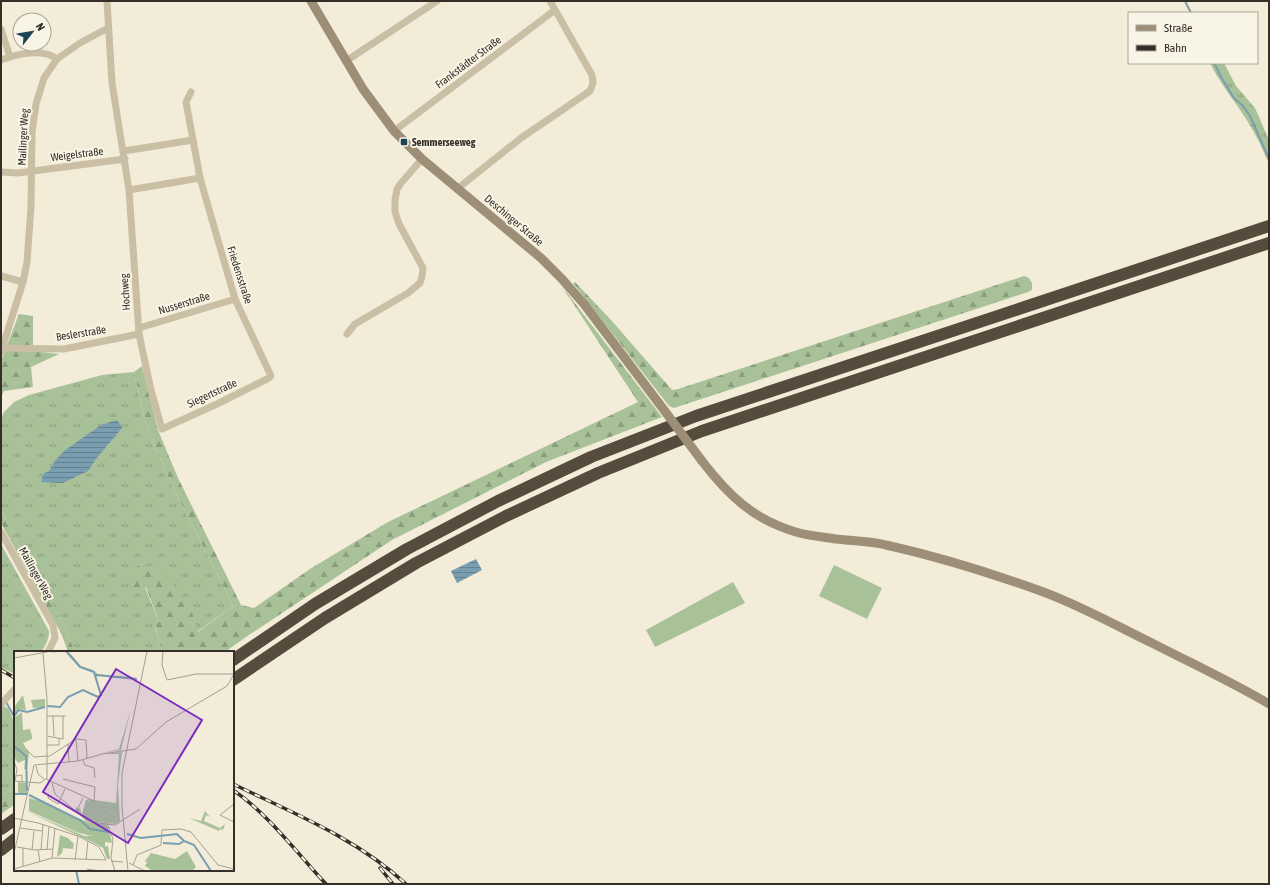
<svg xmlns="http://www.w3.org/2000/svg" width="1270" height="885" viewBox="0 0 1270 885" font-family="'Asap Condensed',sans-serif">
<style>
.grass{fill:url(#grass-tufts)}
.forest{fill:url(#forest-firs)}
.pitch{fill:#a9c199}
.water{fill:url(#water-rules)}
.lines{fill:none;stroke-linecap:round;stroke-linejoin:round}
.stream{stroke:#789eaf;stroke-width:2}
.street{stroke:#cabfa5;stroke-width:7}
.secondary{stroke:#9d8f77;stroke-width:9}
.highway{stroke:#564c3d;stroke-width:12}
.rail-casing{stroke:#352f27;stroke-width:3.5}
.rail{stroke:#f9f5e6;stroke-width:2;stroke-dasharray:6;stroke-linecap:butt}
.secondary-bridge{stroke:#9d8f77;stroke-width:9}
.poi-dot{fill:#1c4457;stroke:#f9f5e6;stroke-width:1.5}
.labels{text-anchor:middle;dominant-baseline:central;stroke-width:4;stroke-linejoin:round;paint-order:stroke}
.street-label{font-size:11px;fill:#352f27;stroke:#f9f5e6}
.poi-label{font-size:11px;font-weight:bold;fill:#352f27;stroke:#f9f5e6;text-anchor:start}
.inset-river{fill:none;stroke:#789eaf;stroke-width:2}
.inset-road{fill:none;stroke:#a6a092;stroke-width:1}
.view{fill:#7b2cbf;fill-opacity:0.15;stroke:#7b2cbf;stroke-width:2}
.inset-edge{fill:none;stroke:#352f27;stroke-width:2}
</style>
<defs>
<pattern id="grass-tufts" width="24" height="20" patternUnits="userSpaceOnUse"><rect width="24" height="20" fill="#a9c199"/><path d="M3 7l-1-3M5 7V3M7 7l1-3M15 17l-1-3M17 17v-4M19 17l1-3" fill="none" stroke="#8a9d7d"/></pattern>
<pattern id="forest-firs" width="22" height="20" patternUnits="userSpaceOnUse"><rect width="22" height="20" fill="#a9c199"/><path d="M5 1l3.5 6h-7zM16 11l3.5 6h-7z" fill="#8a9d7d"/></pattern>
<pattern id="water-rules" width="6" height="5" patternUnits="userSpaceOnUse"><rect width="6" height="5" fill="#789eaf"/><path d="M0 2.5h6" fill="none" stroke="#63818e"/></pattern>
</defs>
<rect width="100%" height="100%" fill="#f2ecd9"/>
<g class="grass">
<path d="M1210 63H1224L1236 86 1255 108 1269 140V164C1263 149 1256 135 1248 122 1235 101 1221 85 1210 63Z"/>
<path d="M134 372 147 428 170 481 233 606 197 632 190 606 145 587 159 622 155 626 162 652H75L67 632 18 544 1 510V418L4 412 14 402 29 395 102 375Z"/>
<path d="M1 544 49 631C49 639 46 645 41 652H15V674L1 668Z"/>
<path d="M4 706 9 709 15 725V786L1 797V709Z"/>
</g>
<g class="forest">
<path d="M1024 276 1029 278 1032 283V290L1028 292 674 408 669 406 573 283 575 282 611 320 672 390 678 389Z"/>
<path d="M561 285 662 417 546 462 392 540 246 637 225 652H162L155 625 159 622 146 587 135 589 128 581 137 566H153L166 575 190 606 198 632 233 606 170 481 147 428 134 372 142 366 158 430 178 478 241 605 254 608 310 569 388 522 638 402Z"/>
<path d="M19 314 33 316V351L59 354 31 367 33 387 4 391 1 397V361Z"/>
<path d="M1 510 18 544 67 632 75 652H68L62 635 1 523Z"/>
<path d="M15 786V804L1 814V797Z"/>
</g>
<g class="pitch">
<path d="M834 565 882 588 867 619 819 596Z"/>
<path d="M733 582 745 603 655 647 646 630Z"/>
</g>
<g class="water">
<path d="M117 420 122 427 121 429 96 459 88 471 63 483 41 482 43 474 49 471 55 461 64 451 101 425Z"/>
<path d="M476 559 482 570 457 583 451 571Z"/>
</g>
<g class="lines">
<g class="stream">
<path d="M1185 1 1191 13"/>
<path d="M1214 63 1224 82 1234 98 1243 106 1250 116 1269 159"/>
<path d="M6 702 15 718"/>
<path d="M76 870 79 884"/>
</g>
<g class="street">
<path d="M107 1 112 83 129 190 139 334 151 390 162 429 217 404 269 378 271 376 235 299 200 178 186 102 191 92"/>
<path d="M1 29 10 57"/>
<path d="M1 60C17 54 42 48 57 59"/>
<path d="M346 61 437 1"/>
<path d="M394 131 555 10"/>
<path d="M124 151 193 140"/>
<path d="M1 172 18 173 125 159"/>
<path d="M457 189 521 138 590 91 593 83 592 75 550 1"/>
<path d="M129 190 200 178"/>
<path d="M1 276 23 282"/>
<path d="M139 328 235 299"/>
<path d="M347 334 355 324 408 293 420 283 422 277 423 268 399 224 395 212V200L397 189 401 183 422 159"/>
<path d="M2 348 64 349 139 334"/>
<path d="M1 352 23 282 27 262 31 207 32 133 36 104 44 78 57 59 80 43 108 28"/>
<path d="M1 532 53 625 55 638 48 652"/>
<path d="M1 704 15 689"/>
</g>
<g class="secondary">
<path d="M311 1 363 89 394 131 422 159 541 258 562 279 584 304 658 402"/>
<path d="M702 461C728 495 754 520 796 532 809 536 823 537 836 539 853 541 870 541 886 545 940 557 994 574 1046 593 1083 607 1119 627 1154 644 1193 664 1232 682 1269 704"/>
</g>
<g class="highway">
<path d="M233 660 315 604 407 549 498 501 591 457 696 416 1269 226"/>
<path d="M233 680 325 618 416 563 506 516 598 473 702 431 1269 243"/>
<path d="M1 829 15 819"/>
<path d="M1 850 15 839"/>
</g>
<defs>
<g id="rail">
<path d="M1 670 15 678"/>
<path d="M233 784C293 813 356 838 406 884"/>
<path d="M233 790C268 814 297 853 326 884"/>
<path d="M380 868 393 884"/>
</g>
</defs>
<use href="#rail" class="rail-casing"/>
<use href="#rail" class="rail"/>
<path class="secondary-bridge" d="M658 402 702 461"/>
</g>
<rect class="poi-dot" x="400" y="138" width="8" height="8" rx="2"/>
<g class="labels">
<g class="street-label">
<text transform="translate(468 62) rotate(-37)">Frankstädter Straße</text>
<text transform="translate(23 137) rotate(-87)">Mailinger Weg</text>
<text transform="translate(77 154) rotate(-7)">Weigelstraße</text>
<text transform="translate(514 220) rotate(40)">Deschinger Straße</text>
<text transform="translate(240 275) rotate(72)">Friedensstraße</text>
<text transform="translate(125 292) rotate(-94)">Hochweg</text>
<text transform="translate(184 303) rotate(-17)">Nusserstraße</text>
<text transform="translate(81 333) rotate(-9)">Beslerstraße</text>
<text transform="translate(212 393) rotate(-25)">Siegertstraße</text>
<text transform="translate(36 573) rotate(61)">Mailinger Weg</text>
</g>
<g class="poi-label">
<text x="412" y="142">Semmerseeweg</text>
</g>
</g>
<g transform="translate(14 651)">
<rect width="220" height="220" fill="#f2ecd9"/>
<path d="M42 0H54L67 15 79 19 84 23 123 27V28L81 24 86 43 79 21 66 17 51 0 36 2ZM9 44 12 59 6 58 0 64V56ZM31 48V56L19 57 17 49ZM0 95 11 105V109L4 112 0 106ZM72 149 101 153V158L94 161 102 163 103 172 73 169 68 163ZM191 160 196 166 206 169 196 166 192 164 190 170 206 177 211 173 209 179 206 178 205 180 175 167 187 170ZM61 166 76 172 92 173 95 178 91 181 95 179 98 192 91 191V197L71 185H79L72 184 59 169ZM46 184 54 187 60 193 59 198 49 197 48 202 43 206Z" fill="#a9c199"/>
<path d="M117 58 107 99 89 102 105 98ZM8 61 9 79 16 78 18 85V88L9 92 15 102 13 118H10L12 104 0 94V67ZM108 101 104 134 106 170 103 172 101 173 77 171 72 170 63 161 61 156 65 158 66 156 67 163 73 169 103 172 102 163 91 160 101 158V153L79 151 72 148 102 152 105 103H89ZM12 160 82 190 90 196 94 195 96 208H93L89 197 82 193Z" fill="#a9c199"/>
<path d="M4 131 12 132 13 142 4 143ZM15 147 32 152 67 171 77 180 76 184 65 182 15 160ZM173 200 182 216 178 220H139L131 215 133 212 131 210 137 202 161 208Z" fill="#a9c199"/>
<path class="inset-river" d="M82 24 123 28M33 55 46 56 54 46 69 39 84 46 87 44 80 21 66 16 52 0M0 65 5 59 13 61 31 56M0 95 12 105 13 140M0 143H13M15 144 66 169 76 178 95 181M113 183 127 187 163 183 170 190 180 194 197 220M149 192 165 193 170 190"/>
<path class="inset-road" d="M149 0 148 14 153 29 182 23H220M0 7 38 0M33 65H52M39 65 40 85M33 85 49 88V65M62 88 72 89 73 107M62 88 64 110M54 93 55 111M33 94H45V88M12 98 20 106 34 105M34 106 62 88M69 109 71 114 80 117 81 127M0 111 3 118 1 130M22 115 24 123 30 128M2 125 8 124V130M32 128 80 150 81 136 49 128M0 130 26 132 33 127V49L29 2M38 132 41 143 75 171 101 174 126 158M35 143 34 147 44 153 51 138M220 153 206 164 220 171M62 161 69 147M0 167 24 172 64 185 85 196 92 209 38 207 0 218M93 172 99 188 97 207 101 220M6 177 28 180M3 196 21 199 39 198M9 197V215M33 198 35 176M18 199 20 180M24 199 26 211M27 199 29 174M0 202 20 114 64 110 88 103 122 98 152 71 213 35 220 23M38 207 41 177M61 209 64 185M72 209 74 190M97 210 109 211M115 212 131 220M119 214 123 204 147 194 148 179 167 178 177 181 204 214 220 218M73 218 86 220M114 220 108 156V122L133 0"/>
<path class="view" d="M102 18 188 69 114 192 29 141Z"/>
<rect width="220" height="220" class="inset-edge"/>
</g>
<rect width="1270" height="885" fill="none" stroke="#352f27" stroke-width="4"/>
<rect x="1128" y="12" width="130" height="52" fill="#f9f5e6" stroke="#aba69a"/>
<rect x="1136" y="25" width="20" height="6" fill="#9d8f77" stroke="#aba69a"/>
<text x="1164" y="32" font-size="12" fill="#352f27">Straße</text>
<rect x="1136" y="45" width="20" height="6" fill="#352f27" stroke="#aba69a"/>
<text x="1164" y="52" font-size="12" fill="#352f27">Bahn</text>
<g transform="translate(32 32) rotate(59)"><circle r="19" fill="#f9f5e6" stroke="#aba69a"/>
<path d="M0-3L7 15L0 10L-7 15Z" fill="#1c4457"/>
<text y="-6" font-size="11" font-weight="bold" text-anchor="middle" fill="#352f27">N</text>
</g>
</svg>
